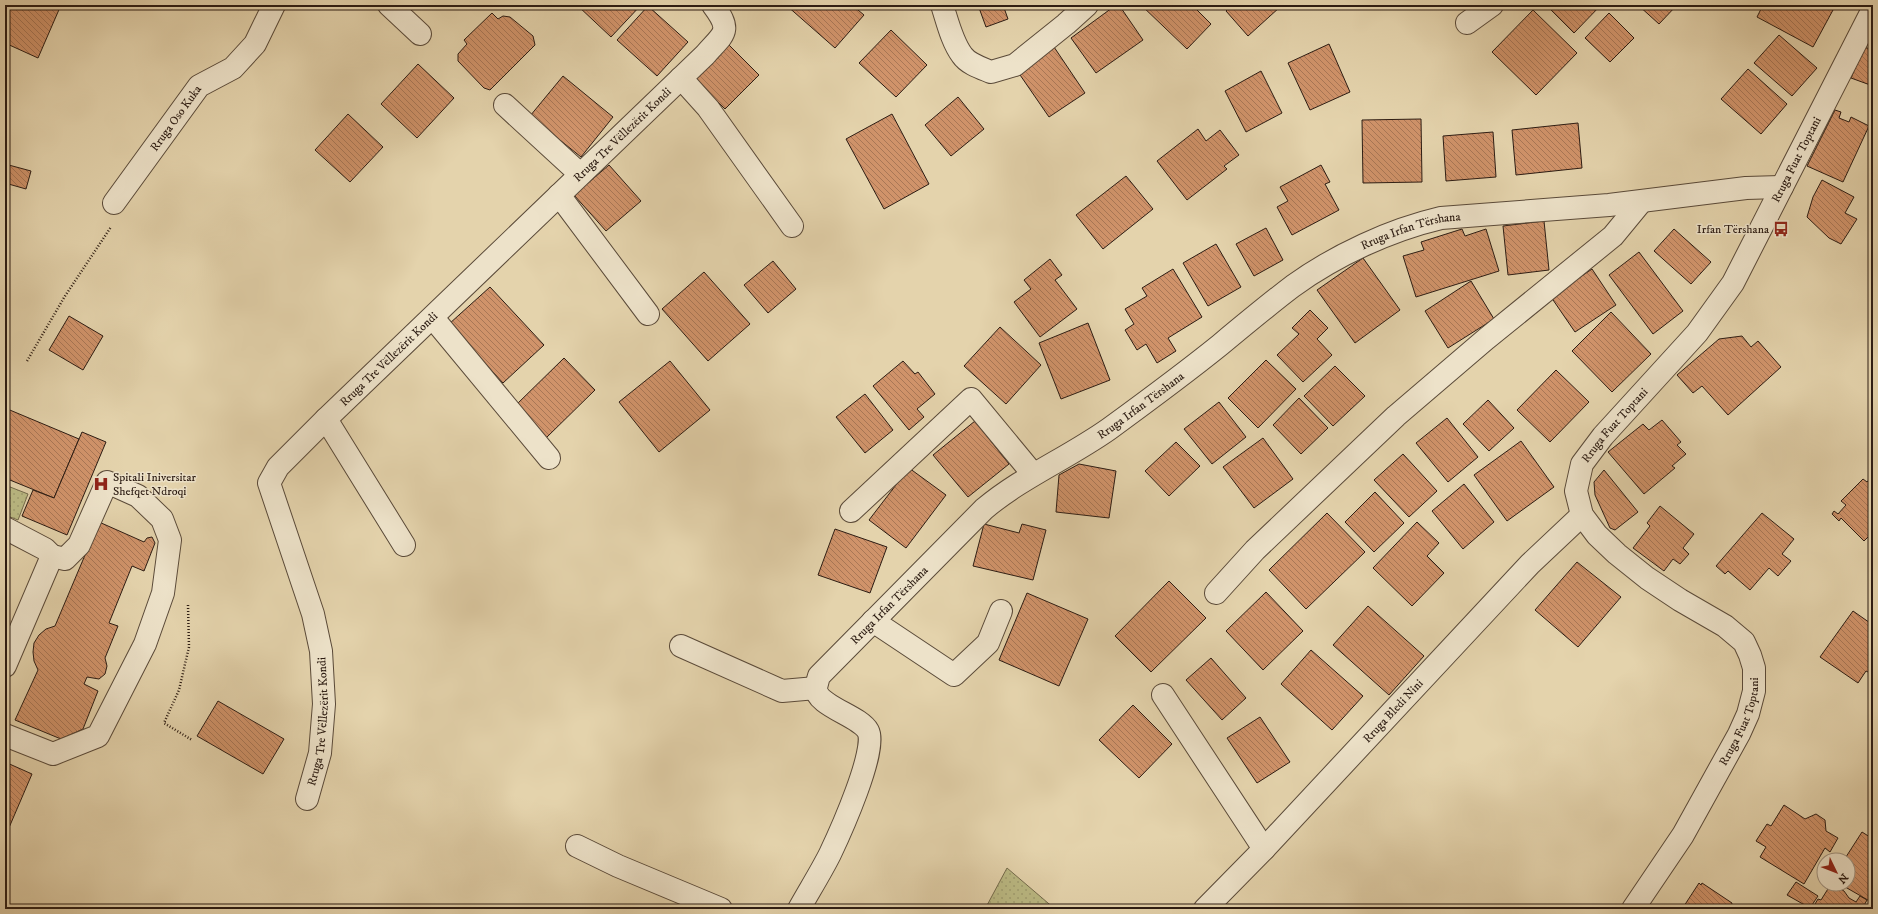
<svg xmlns="http://www.w3.org/2000/svg" width="1878" height="914" viewBox="0 0 1878 914" font-family="'IM FELL DW Pica',serif">
<style>
.grass{fill:url(#grass-dots);stroke:#746b4c}
.building{fill:url(#building-back-hatch);stroke:#2c1c13}
.lines{fill:none;stroke-linecap:round;stroke-linejoin:round}
.minor-casing{stroke:#5a4a39;stroke-width:24}
.path{stroke:#2c1c13;stroke-width:2.5;stroke-dasharray:1 2;stroke-linecap:butt}
.minor{stroke:#ede2c9;stroke-width:22}
.labels{text-anchor:middle;dominant-baseline:central;stroke-width:3;stroke-linejoin:round;paint-order:stroke}
.street-label{font-size:12px;fill:#2c1c13;stroke:#ede2c9}
.poi-label{font-size:12px;fill:#2c1c13;stroke:#ede2c9;text-anchor:end}
</style>
<defs>
<pattern id="grass-dots" width="8" height="8" patternUnits="userSpaceOnUse"><rect width="8" height="8" fill="#bbba84"/><path d="M2 2h.1M6 6h.1" fill="none" stroke="#a19f71" stroke-width="1.8" stroke-linecap="round"/></pattern>
<pattern id="building-back-hatch" width="6" height="6" patternUnits="userSpaceOnUse"><rect width="6" height="6" fill="#d0936a"/><path d="M-1 5l2 2M0 0l6 6M5-1l2 2" fill="none" stroke="#a97756"/></pattern>
</defs>
<rect width="100%" height="100%" fill="#e4d3ac"/>
<filter id="stains"><feTurbulence type="fractalNoise" baseFrequency=".005" numOctaves="4"/><feColorMatrix values="0 0 0 0 .2 0 0 0 0 .09 0 0 0 0 .02 0 0 0 .5 -.17"/></filter>
<radialGradient id="worn" r=".72"><stop offset=".6" stop-color="#630" stop-opacity="0"/><stop offset="1" stop-color="#630" stop-opacity=".3"/></radialGradient>
<g class="grass">
<path d="M5 485 28 494 18 520 5 515Z"/>
<path d="M1007 868 1055 909H985Z"/>
</g>
<g class="building">
<path d="M5 5H61L38 58 5 43Z"/>
<path d="M579 5H641L611 37 578 6Z"/>
<path d="M786 5H852L864 15 835 48Z"/>
<path d="M978 5H1003L1008 19 986 27Z"/>
<path d="M1116 5H1119L1143 40 1096 73 1071 38Z"/>
<path d="M1141 5H1192L1211 24 1187 49Z"/>
<path d="M1232 5H1279L1280 7 1248 36 1226 11Z"/>
<path d="M1546 5H1601L1574 33Z"/>
<path d="M1638 5H1677L1659 24Z"/>
<path d="M1763 5H1823L1833 10 1813 47 1757 17Z"/>
<path d="M648 6 688 42 657 76 617 40Z"/>
<path d="M1533 10 1577 53 1536 95 1492 52Z"/>
<path d="M492 13 498 19 503 16 510 17 533 36 535 45 490 90 484 88 458 61V54L467 44 464 40Z"/>
<path d="M1609 13 1634 38 1610 62 1585 38Z"/>
<path d="M891 30 927 65 896 97 859 63Z"/>
<path d="M1779 35 1817 68 1792 96 1754 63Z"/>
<path d="M725 41 759 75 725 109 691 75Z"/>
<path d="M1329 44 1350 92 1310 110 1288 63Z"/>
<path d="M1054 47 1085 93 1049 117 1018 72Z"/>
<path d="M1864 47 1873 50V86L1851 78Z"/>
<path d="M418 64 454 98 417 138 381 104Z"/>
<path d="M1748 69 1787 104 1761 134 1721 99Z"/>
<path d="M1261 71 1282 113 1246 132 1225 91Z"/>
<path d="M563 76 613 117 581 157 530 116Z"/>
<path d="M958 97 984 129 951 156 925 125Z"/>
<path d="M1835 110 1841 112 1839 118 1849 122 1851 117 1869 126 1843 182 1807 166Z"/>
<path d="M348 114 383 147 350 182 315 150Z"/>
<path d="M892 114 929 184 884 209 846 139Z"/>
<path d="M1421 119 1422 182 1363 183 1362 120Z"/>
<path d="M1578 123 1582 168 1516 175 1512 130Z"/>
<path d="M1198 129 1206 141 1220 130 1239 155 1224 166 1227 169 1187 200 1157 161Z"/>
<path d="M1493 132 1496 177 1446 181 1443 136Z"/>
<path d="M5 164 31 171 26 189 5 183Z"/>
<path d="M609 165 641 201 606 231 574 195Z"/>
<path d="M1321 165 1330 182 1325 184 1339 210 1292 235 1277 207 1288 201 1280 187Z"/>
<path d="M1126 176 1153 209 1103 249 1076 215Z"/>
<path d="M1822 180 1854 197 1845 213 1857 219 1841 244 1829 238 1807 217 1813 197Z"/>
<path d="M1544 221 1549 270 1508 275 1503 226Z"/>
<path d="M1266 228 1283 260 1254 276 1236 244Z"/>
<path d="M1462 229 1465 236 1486 229 1499 271 1416 297 1403 256 1424 250 1421 242Z"/>
<path d="M1674 229 1711 262 1691 284 1654 251Z"/>
<path d="M1216 244 1241 287 1208 306 1183 263Z"/>
<path d="M1639 252 1683 311 1653 334 1609 275Z"/>
<path d="M1363 258 1400 310 1355 343 1317 290Z"/>
<path d="M1050 259 1062 275 1055 280 1077 309 1040 337 1014 302 1031 289 1024 280Z"/>
<path d="M773 261 796 289 768 313 744 285Z"/>
<path d="M1173 269 1202 317 1168 338 1176 351 1157 363 1146 344 1137 350 1125 330 1134 324 1125 309 1147 296 1142 288Z"/>
<path d="M1592 269 1616 305 1575 332 1551 297Z"/>
<path d="M704 272 750 324 708 361 662 309Z"/>
<path d="M1471 281 1494 319 1448 348 1425 311Z"/>
<path d="M490 287 544 345 503 383 449 324Z"/>
<path d="M1310 310 1328 328 1317 339 1332 355 1303 382 1277 355 1299 334 1292 328Z"/>
<path d="M1611 312 1651 354 1612 392 1572 351Z"/>
<path d="M69 316 103 336 83 370 49 350Z"/>
<path d="M1088 323 1110 380 1061 399 1039 343Z"/>
<path d="M1000 327 1041 365 1006 404 964 366Z"/>
<path d="M1742 336 1751 347 1758 341 1781 367 1728 415 1702 386 1693 393 1677 375 1719 339Z"/>
<path d="M564 358 595 390 546 438 515 406Z"/>
<path d="M1266 360 1296 389 1258 428 1228 398Z"/>
<path d="M670 361 710 410 659 452 619 402Z"/>
<path d="M903 361 915 374 918 372 935 394 917 409 924 417 909 430 873 386Z"/>
<path d="M1335 366 1365 396 1333 426 1304 396Z"/>
<path d="M1556 370 1589 402 1550 442 1517 410Z"/>
<path d="M865 394 893 430 865 453 836 417Z"/>
<path d="M1299 398 1328 428 1301 454 1273 425Z"/>
<path d="M1488 400 1514 428 1489 451 1463 424Z"/>
<path d="M1219 402 1246 437 1212 464 1184 429Z"/>
<path d="M5 408 79 439 54 498 5 478Z"/>
<path d="M1447 418 1478 457 1448 482 1416 443Z"/>
<path d="M1662 420 1681 442 1677 445 1686 454 1672 466 1675 468 1644 494 1608 452 1643 424 1649 430Z"/>
<path d="M975 421 1009 464 968 497 933 455Z"/>
<path d="M82 432 106 442 67 535 22 516 33 490 54 498Z"/>
<path d="M1263 438 1293 479 1254 508 1223 467Z"/>
<path d="M1521 441 1554 487 1507 521 1474 475Z"/>
<path d="M1176 442 1200 466 1169 496 1145 471Z"/>
<path d="M1403 454 1437 491 1409 517 1374 480Z"/>
<path d="M1079 464 1116 471 1109 518 1056 512 1059 475Z"/>
<path d="M909 468 946 495 906 548 869 520Z"/>
<path d="M1604 470 1638 512 1615 530 1610 528 1595 495 1594 482Z"/>
<path d="M1873 475V532L1864 541 1841 518 1839 521 1832 514 1834 511 1838 514 1846 505 1841 501 1863 479 1867 482Z"/>
<path d="M1464 484 1494 522 1463 549 1432 511Z"/>
<path d="M1375 492 1404 523 1374 552 1345 522Z"/>
<path d="M1660 506 1694 534 1683 548 1689 554 1680 564 1673 559 1664 571 1633 548 1650 526 1647 523Z"/>
<path d="M1327 513 1365 552 1306 609 1269 570Z"/>
<path d="M1762 513 1794 539 1782 554 1791 561 1778 576 1769 568 1750 590 1728 571 1725 574 1716 566Z"/>
<path d="M99 522 144 542 147 538 152 537 155 543 144 571 132 566 109 623 118 626 105 658 107 666 105 674 99 679 87 677 84 684 98 691 83 729 61 739 15 720 38 670 34 661 33 652 34 643 39 635 46 629 55 626Z"/>
<path d="M1417 522 1439 543 1427 556 1444 573 1412 606 1373 568Z"/>
<path d="M984 524 1019 533 1022 524 1046 530 1033 580 973 566Z"/>
<path d="M835 529 887 547 870 593 818 575Z"/>
<path d="M1577 562 1621 597 1578 647 1535 610Z"/>
<path d="M1169 581 1206 618 1151 672 1115 636Z"/>
<path d="M1266 592 1303 631 1263 670 1226 631Z"/>
<path d="M1027 593 1088 619 1059 686 999 660Z"/>
<path d="M1368 606 1424 656 1389 695 1333 645Z"/>
<path d="M1853 611 1873 625V672L1870 670 1868 672 1866 671 1858 683 1820 657Z"/>
<path d="M1311 650 1363 696 1332 730 1281 684Z"/>
<path d="M1211 658 1246 698 1222 720 1186 680Z"/>
<path d="M218 701 284 739 263 774 197 736Z"/>
<path d="M1133 705 1172 744 1139 778 1099 740Z"/>
<path d="M1260 717 1290 762 1257 783 1227 738Z"/>
<path d="M5 762 32 774 5 837Z"/>
<path d="M1784 805 1805 819 1816 814 1825 820 1826 831 1838 838 1830 852 1825 848 1804 884 1760 857 1766 847 1756 841 1767 824 1771 826Z"/>
<path d="M1862 832 1873 839V903L1840 884H1848V860H1844Z"/>
<path d="M1796 882 1818 896 1810 908 1787 895Z"/>
<path d="M1699 883 1701 885 1702 883 1732 903 1731 909H1679L1682 905 1684 906Z"/>
<path d="M1831 884 1844 891 1849 898 1856 902 1860 896 1867 900 1862 909H1812L1818 899 1821 900Z"/>
</g>
<g class="lines">
<defs>
<g id="minor">
<path d="M389 5 420 34"/>
<path d="M942 5C947 20 952 42 962 55 968 64 981 68 991 72L1015 65 1066 24 1087 5"/>
<path d="M1467 23 1492 5"/>
<path d="M681 78 708 108 792 226"/>
<path d="M505 105 580 174"/>
<path d="M559 195 648 314"/>
<path id="s1" d="M114 203 199 86 233 68 255 44 274 5"/>
<path d="M433 318 549 458"/>
<path d="M326 419 404 545"/>
<path d="M851 511 971 399 1033 474"/>
<path d="M5 528 45 549 52 556 5 666"/>
<path d="M1216 593 1255 550 1396 416 1486 339 1613 236 1641 202"/>
<path d="M873 621 954 675 988 643 1001 611"/>
<path d="M681 646 782 691 816 688"/>
<path d="M1163 695 1264 849"/>
<path d="M5 735 53 754 98 736 145 644 163 593 170 540 162 519 138 496 107 482 79 545 65 559 52 556"/>
<path id="s2" d="M307 799 320 753 324 704 321 651 313 614 269 483 278 467 326 419 705 55C724 33 733 32 713 5"/>
<path d="M577 846 618 866 721 909"/>
<path id="s3" d="M799 909C809 891 821 872 830 854 840 833 878 749 868 731 859 715 815 706 816 687 817 684 818 679 819 676L984 509C1022 477 1068 458 1109 429 1146 402 1184 374 1220 345 1244 325 1268 305 1293 286 1336 255 1390 230 1441 218L1609 205 1746 188 1782 187"/>
<path id="s4" d="M1205 909 1264 849 1530 564 1582 515"/>
<path id="s5" d="M1633 909 1683 835 1739 734 1748 714 1754 691V668L1750 655 1744 642 1725 626 1680 600 1647 578 1617 554 1597 535 1582 515 1576 491 1582 464 1603 436 1697 333 1733 283 1873 9"/>
</g>
</defs>
<use href="#minor" class="minor-casing"/>
<g class="path">
<path d="M27 361 65 296 111 227"/>
<path d="M188 605 189 647 179 690 164 723 192 740"/>
</g>
<use href="#minor" class="minor"/>
</g>
<defs>
<symbol id="bus-bare" viewBox="-9 -9 18 18"><path d="M-5-6H5V4H4V6H2V4H-2V6H-4V4H-5ZM-3.5-4V0h7V-4ZM-3.5 1.2v1.5H-2V1.2ZM2 1.2v1.5H3.5V1.2Z" fill="#8f2418" stroke="#ede2c9" stroke-width="2.5" paint-order="stroke"/></symbol>
<symbol id="hospital-bare" viewBox="-9 -9 18 18"><path d="M-5-5h3v3.5h4V-5h3V5h-3V1.5h-4V5h-3Z" fill="#8f2418" stroke="#ede2c9" stroke-width="2.5" paint-order="stroke"/></symbol>
</defs>
<g fill-rule="evenodd">
<use href="#bus-bare" x="1770" y="218" width="22" height="22"/>
<use href="#hospital-bare" x="90" y="473" width="22" height="22"/>
</g>
<g class="labels">
<g class="street-label">
<text stroke="none"><textPath href="#s1" startOffset="105">Rruga Oso Kuka</textPath></text>
<text stroke="none"><textPath href="#s2" startOffset="823">Rruga Tre Vëllezërit Kondi</textPath></text>
<text stroke="none"><textPath href="#s5" startOffset="936">Rruga Fuat Toptani</textPath></text>
<text stroke="none"><textPath href="#s3" startOffset="1023">Rruga Irfan Tërshana</textPath></text>
<text stroke="none"><textPath href="#s2" startOffset="499">Rruga Tre Vëllezërit Kondi</textPath></text>
<text stroke="none"><textPath href="#s3" startOffset="698">Rruga Irfan Tërshana</textPath></text>
<text stroke="none"><textPath href="#s5" startOffset="612">Rruga Fuat Toptani</textPath></text>
<text stroke="none"><textPath href="#s3" startOffset="375">Rruga Irfan Tërshana</textPath></text>
<text stroke="none"><textPath href="#s4" startOffset="273">Rruga Bledi Nini</textPath></text>
<text stroke="none"><textPath href="#s2" startOffset="79">Rruga Tre Vëllezërit Kondi</textPath></text>
<text stroke="none"><textPath href="#s5" startOffset="217">Rruga Fuat Toptani</textPath></text>
</g>
<g class="poi-label">
<text x="1769" y="229">Irfan Tërshana</text>
<text x="113" y="477" text-anchor="start">Spitali Iniversitar<tspan x="113" dy="14">Shefqet Ndroqi</tspan></text>
</g>
</g>
<rect width="1878" height="914" fill="none" stroke="#e4d3ac" stroke-width="20"/>
<rect x="6" y="6" width="1866" height="902" fill="none" stroke="#2c1c13" stroke-width="2"/>
<rect x="10" y="10" width="1858" height="894" fill="none" stroke="#2c1c13"/>
<g transform="translate(1836 872) rotate(133)"><circle r="19" fill="#ede2c9" stroke="#a09380"/>
<path d="M0-3L7 15L0 10L-7 15Z" fill="#8f2418"/>
<text y="-6" font-size="11" font-weight="bold" text-anchor="middle" fill="#2c1c13">N</text>
</g>
<rect width="100%" height="100%" filter="url(#stains)"/>
<rect width="100%" height="100%" fill="url(#worn)"/>
</svg>
